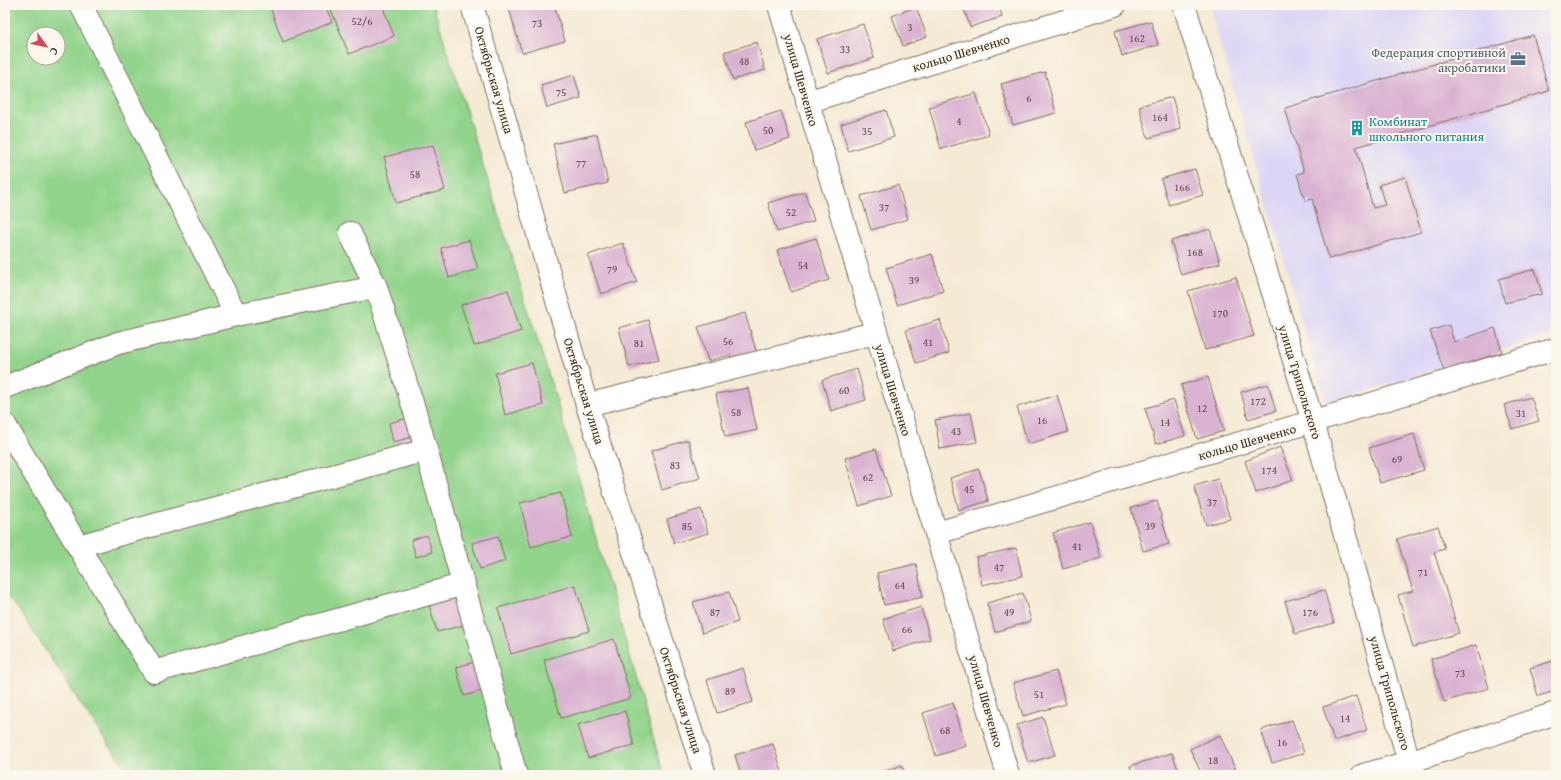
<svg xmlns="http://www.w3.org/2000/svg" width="1561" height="780" viewBox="0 0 1561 780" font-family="'Gentium Book Plus',serif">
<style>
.built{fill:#ddd5f6}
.green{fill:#92d48c;stroke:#667f55;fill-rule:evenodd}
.building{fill:#dab2d2}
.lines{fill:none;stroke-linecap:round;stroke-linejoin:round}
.minor-casing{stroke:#7c6d5e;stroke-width:24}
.minor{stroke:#fff;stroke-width:22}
.labels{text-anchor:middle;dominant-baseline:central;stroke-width:4;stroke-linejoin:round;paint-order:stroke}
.number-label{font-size:11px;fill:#634c4b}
.service-label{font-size:13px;fill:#4e5e75;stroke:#fbf7ec;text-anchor:end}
.street-label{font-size:13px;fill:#3b2a1e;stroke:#fbf7ec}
.culture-label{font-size:13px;fill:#0d838f;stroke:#fbf7ec;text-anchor:start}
</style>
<rect width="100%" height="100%" fill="#fbf7ec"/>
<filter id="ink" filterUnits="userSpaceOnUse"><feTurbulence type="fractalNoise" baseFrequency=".025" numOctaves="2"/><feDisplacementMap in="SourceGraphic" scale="8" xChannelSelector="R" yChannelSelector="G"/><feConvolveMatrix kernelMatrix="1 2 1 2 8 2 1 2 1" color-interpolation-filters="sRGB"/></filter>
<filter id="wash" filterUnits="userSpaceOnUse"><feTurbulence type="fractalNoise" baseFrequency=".012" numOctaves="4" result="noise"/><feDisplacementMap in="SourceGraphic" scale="16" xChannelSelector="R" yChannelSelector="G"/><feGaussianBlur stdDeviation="0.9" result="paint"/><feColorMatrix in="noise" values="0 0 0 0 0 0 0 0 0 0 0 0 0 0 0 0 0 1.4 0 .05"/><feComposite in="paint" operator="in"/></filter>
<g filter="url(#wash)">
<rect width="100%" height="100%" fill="#f5ead4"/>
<path class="built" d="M1209 5H1556V333L1326 403Z"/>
<path class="green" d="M5 5H433L556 399 664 775H131L98 730 17 607 5 595ZM34 34H58V58H34Z"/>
<g id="blocks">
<g class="building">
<path d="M269 5H325L332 22 283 42Z"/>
<path d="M329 5H382L394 36 349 54Z"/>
<path d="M508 5H554L565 41 522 53Z"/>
<path d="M963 5H999L1002 17 970 27Z"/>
<path d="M916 7 927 37 903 46 892 16Z"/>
<path d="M1151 21 1158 45 1122 56 1115 31Z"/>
<path d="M863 24 874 58 828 73 817 39Z"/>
<path d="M1533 35 1549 91 1356 147 1373 208 1385 205 1379 185 1405 177 1421 232 1329 259 1312 199 1305 201 1297 174 1304 172 1285 108Z"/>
<path d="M757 42 765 70 733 80 724 52Z"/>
<path d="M1045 72 1056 113 1013 125 1001 84Z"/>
<path d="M574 75 581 98 547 108 541 85Z"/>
<path d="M976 93 989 135 941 149 929 107Z"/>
<path d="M1172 97 1181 129 1148 138 1139 106Z"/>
<path d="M886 110 894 137 848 151 841 124Z"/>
<path d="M781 111 790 139 754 150 746 122Z"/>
<path d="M597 134 608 183 565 193 553 144Z"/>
<path d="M433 145 445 190 396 203 384 157Z"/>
<path d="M1195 169 1203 195 1169 205 1161 179Z"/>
<path d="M898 185 908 219 871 230 861 196Z"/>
<path d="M805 192 814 221 777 232 768 203Z"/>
<path d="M1210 229 1220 263 1181 275 1171 241Z"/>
<path d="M816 238 829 280 791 292 777 250Z"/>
<path d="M469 240 478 269 449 278 441 248Z"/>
<path d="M623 243 637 282 601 294 588 255Z"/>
<path d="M932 254 943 291 897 305 886 268Z"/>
<path d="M1535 269 1542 294 1505 303 1499 279Z"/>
<path d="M1236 277 1254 336 1205 350 1188 291Z"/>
<path d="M508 290 521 331 474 346 461 305Z"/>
<path d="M745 313 757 354 732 362 730 355 708 361 698 327Z"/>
<path d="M648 320 659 359 629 367 619 328Z"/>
<path d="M940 320 949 353 916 363 906 330Z"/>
<path d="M1449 325 1454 342 1495 328 1502 352 1444 371 1430 331Z"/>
<path d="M532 363 543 405 505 415 495 373Z"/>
<path d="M857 369 866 400 831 411 822 380Z"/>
<path d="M1208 377 1224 431 1197 439 1181 385Z"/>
<path d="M1268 384 1276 411 1248 419 1241 392Z"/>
<path d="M748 388 757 430 725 437 716 394Z"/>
<path d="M1057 395 1068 432 1028 444 1017 407Z"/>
<path d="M1531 397 1539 421 1512 429 1504 405Z"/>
<path d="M1174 400 1185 436 1156 444 1145 408Z"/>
<path d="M971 413 977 442 940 449 935 420Z"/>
<path d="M408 418 413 437 393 442 389 423Z"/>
<path d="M1414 434 1424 470 1380 483 1369 448Z"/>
<path d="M688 440 700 478 662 490 651 451Z"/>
<path d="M1280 447 1293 480 1256 493 1245 461Z"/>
<path d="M876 449 891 496 859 506 845 458Z"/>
<path d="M979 469 988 501 959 510 950 478Z"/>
<path d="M1218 479 1230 519 1206 525 1194 486Z"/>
<path d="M561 493 572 537 531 547 520 503Z"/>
<path d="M1157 501 1169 544 1143 551 1131 508Z"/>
<path d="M701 509 708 533 674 543 667 519Z"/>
<path d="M1090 522 1101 558 1063 569 1053 533Z"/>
<path d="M1438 526 1445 549 1434 552 1459 633 1413 647 1398 595 1413 591 1397 539Z"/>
<path d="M427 535 432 552 416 557 411 540Z"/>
<path d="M498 536 505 561 480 569 472 543Z"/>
<path d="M1016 548 1022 576 982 585 976 557Z"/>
<path d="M916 564 923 597 884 605 877 573Z"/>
<path d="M575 585 589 631 511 654 498 608Z"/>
<path d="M1324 590 1334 623 1295 634 1285 601Z"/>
<path d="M729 592 738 622 702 633 693 602Z"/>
<path d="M1023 593 1031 621 995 632 987 603Z"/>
<path d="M457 598 464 625 437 632 429 605Z"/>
<path d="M921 607 930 639 893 651 883 619Z"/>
<path d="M614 639 631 698 561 718 544 660Z"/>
<path d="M1476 645 1489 688 1444 702 1431 659Z"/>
<path d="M1556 660V691L1538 696 1530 668Z"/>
<path d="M475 662 482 691 464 696 456 667Z"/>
<path d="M743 668 753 702 717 713 707 680Z"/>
<path d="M1056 671 1066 704 1023 716 1013 683Z"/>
<path d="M1356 696 1367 730 1334 741 1323 707Z"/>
<path d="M953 703 966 746 936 756 923 713Z"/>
<path d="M625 711 634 745 588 758 578 725Z"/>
<path d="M1043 717 1055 755 1028 763 1017 725Z"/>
<path d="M1292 720 1304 753 1272 763 1261 730Z"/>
<path d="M1220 735 1236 771 1228 775H1202L1190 749Z"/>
<path d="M773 744 783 775H741L735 755Z"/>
<path d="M1172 753 1180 775H1133L1130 766Z"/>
<path d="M902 765 905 775H875Z"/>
</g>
</g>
</g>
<g filter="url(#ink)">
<use href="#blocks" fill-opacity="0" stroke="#7c6d5e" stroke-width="1"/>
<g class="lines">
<defs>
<g id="minor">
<path d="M81 5 236 315"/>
<path d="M472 5 587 405 705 775"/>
<path d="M779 5C853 262 933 518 1008 775"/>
<path d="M1184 5 1313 422 1409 762 1415 775"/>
<path d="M807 102 1115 5"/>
<path d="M350 233 376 287 420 428 516 775"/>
<path d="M5 387 118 343 236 315 376 287"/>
<path d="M587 405 875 333"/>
<path d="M5 425 154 672 464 584"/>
<path d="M937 533 1556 349"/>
<path d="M78 546 426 450"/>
<path d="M1363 775 1409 762 1556 713"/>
</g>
</defs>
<use href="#minor" class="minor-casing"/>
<use href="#minor" class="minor"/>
</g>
</g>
<defs>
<symbol id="office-bare" viewBox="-9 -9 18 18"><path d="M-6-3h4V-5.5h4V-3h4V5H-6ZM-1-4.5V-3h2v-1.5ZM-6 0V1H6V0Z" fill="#5c6f8a" stroke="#fbf7ec" stroke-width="2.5" paint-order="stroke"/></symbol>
<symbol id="building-bare" viewBox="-9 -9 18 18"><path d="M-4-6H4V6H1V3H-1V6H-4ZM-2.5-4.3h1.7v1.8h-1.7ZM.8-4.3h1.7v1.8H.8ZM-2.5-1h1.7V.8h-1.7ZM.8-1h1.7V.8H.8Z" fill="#0f9aa8" stroke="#fbf7ec" stroke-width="2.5" paint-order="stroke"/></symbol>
</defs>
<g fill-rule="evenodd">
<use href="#office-bare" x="1507" y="48" width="22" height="22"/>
<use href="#building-bare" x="1346" y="117" width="22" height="22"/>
</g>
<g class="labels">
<g class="number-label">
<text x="362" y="21">52/6</text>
<text x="537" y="23">73</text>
<text x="910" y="27">3</text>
<text x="1137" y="38">162</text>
<text x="845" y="49">33</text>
<text x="744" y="61">48</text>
<text x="561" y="92">75</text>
<text x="1029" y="98">6</text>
<text x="1160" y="117">164</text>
<text x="959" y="121">4</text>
<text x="768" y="130">50</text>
<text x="867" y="131">35</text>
<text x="581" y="163">77</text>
<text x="415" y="174">58</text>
<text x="1182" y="187">166</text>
<text x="884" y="207">37</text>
<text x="791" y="212">52</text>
<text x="1195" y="252">168</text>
<text x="803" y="265">54</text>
<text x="612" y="269">79</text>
<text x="914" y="280">39</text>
<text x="1220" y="313">170</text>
<text x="728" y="341">56</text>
<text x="928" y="342">41</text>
<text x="639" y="343">81</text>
<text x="844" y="390">60</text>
<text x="1258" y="401">172</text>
<text x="1202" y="408">12</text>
<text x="736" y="412">58</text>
<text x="1521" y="413">31</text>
<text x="1042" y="420">16</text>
<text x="1165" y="422">14</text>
<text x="956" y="431">43</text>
<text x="1397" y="459">69</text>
<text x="675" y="465">83</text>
<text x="1269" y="470">174</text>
<text x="868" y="477">62</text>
<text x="969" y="489">45</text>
<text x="1212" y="502">37</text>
<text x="687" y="526">85</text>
<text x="1150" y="526">39</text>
<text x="1077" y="546">41</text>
<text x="999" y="567">47</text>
<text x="1423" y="572">71</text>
<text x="900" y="585">64</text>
<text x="715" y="612">87</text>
<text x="1009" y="612">49</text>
<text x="1310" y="612">176</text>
<text x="907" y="629">66</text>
<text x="1460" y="673">73</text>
<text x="730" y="691">89</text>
<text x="1039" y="694">51</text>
<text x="1345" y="718">14</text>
<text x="945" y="730">68</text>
<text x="1282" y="742">16</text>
<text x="1213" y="760">18</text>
</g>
<g class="service-label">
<text x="1506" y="52">Федерация спортивной<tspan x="1506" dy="15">акробатики</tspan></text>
</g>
<g class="street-label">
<text transform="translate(961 53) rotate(-17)">кольцо Шевченко</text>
<text transform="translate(494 80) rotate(74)">Октябрьская улица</text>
<text transform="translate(801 80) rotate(74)">улица Шевченко</text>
<text transform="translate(1300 382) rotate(73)">улица Трипольского</text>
<text transform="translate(893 390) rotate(73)">улица Шевченко</text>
<text transform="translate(584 391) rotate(73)">Октябрьская улица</text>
<text transform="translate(1247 442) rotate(-16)">кольцо Шевченко</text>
<text transform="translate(1390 693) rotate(74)">улица Трипольского</text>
<text transform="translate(681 700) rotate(72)">Октябрьская улица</text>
<text transform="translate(986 701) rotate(74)">улица Шевченко</text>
</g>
<g class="culture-label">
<text x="1369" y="121">Комбинат<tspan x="1369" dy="15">школьного питания</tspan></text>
</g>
</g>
<rect width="1561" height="780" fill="none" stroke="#fbf7ec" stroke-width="20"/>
<g transform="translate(46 46) rotate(123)"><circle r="19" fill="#fbf7ec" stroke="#aea59a"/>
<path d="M0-3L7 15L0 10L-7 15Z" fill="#d1495b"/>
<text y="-6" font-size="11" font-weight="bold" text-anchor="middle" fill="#3b2a1e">С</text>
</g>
</svg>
